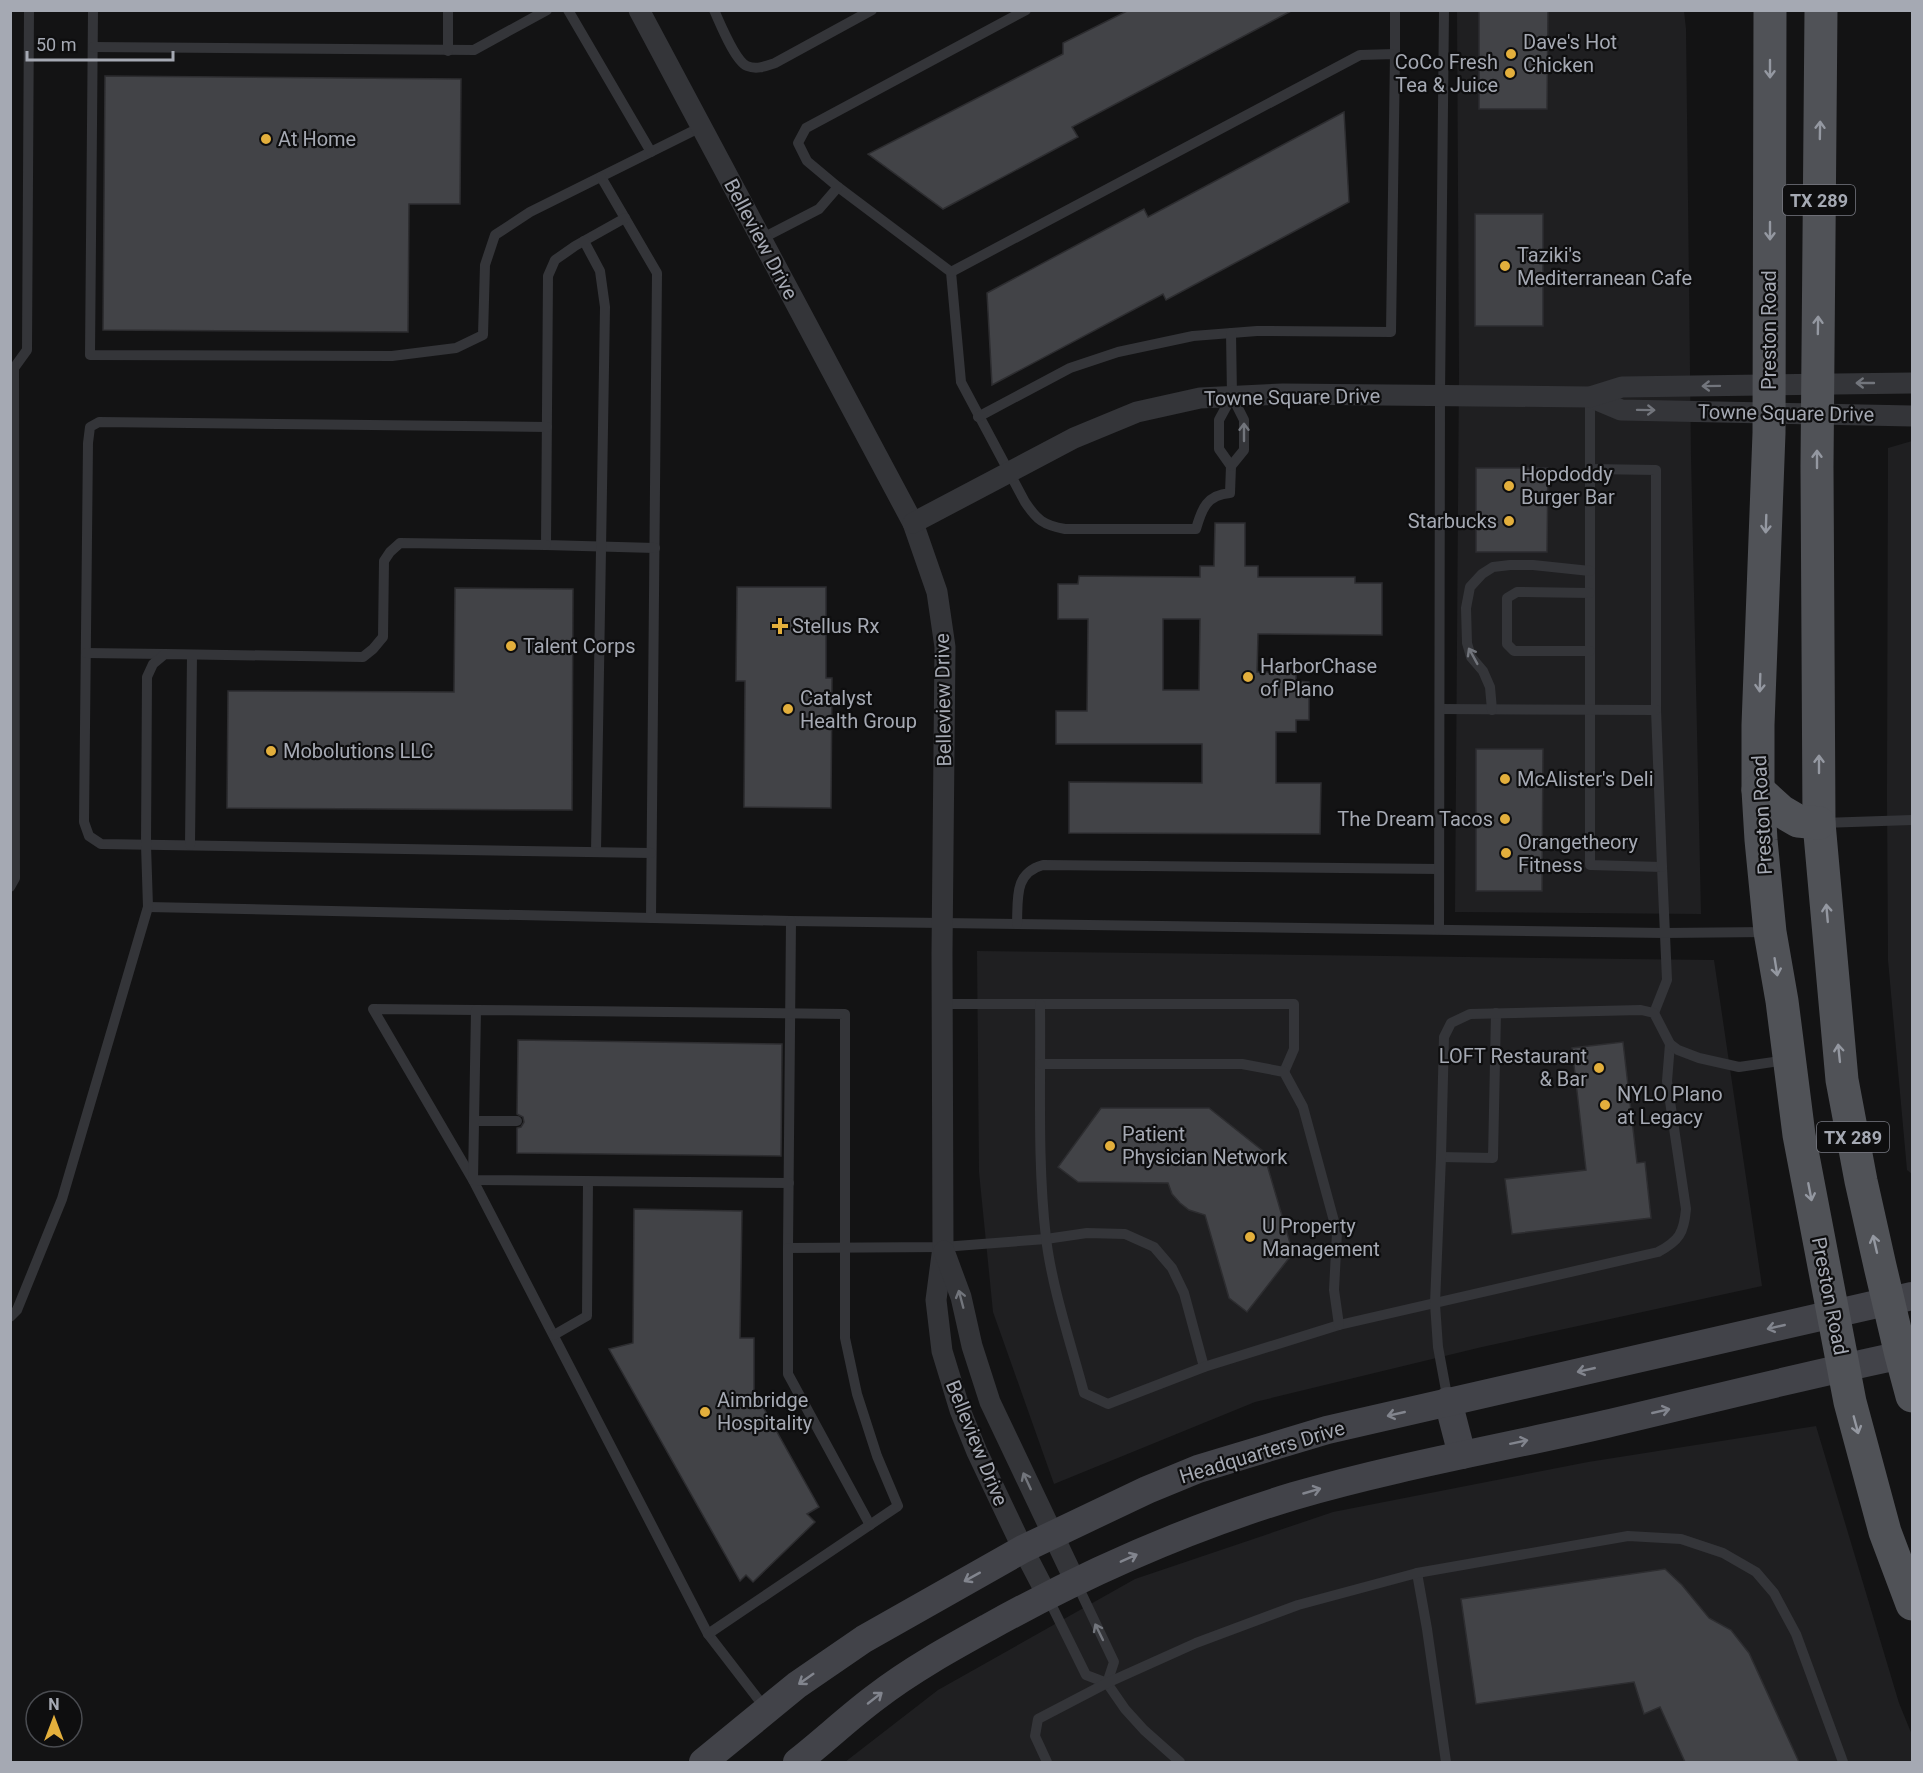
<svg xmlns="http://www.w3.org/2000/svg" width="1923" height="1773" viewBox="0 0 1923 1773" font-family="Roboto,sans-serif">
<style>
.built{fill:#1f1f21}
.building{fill:#424347;stroke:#2d2d30;stroke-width:1.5;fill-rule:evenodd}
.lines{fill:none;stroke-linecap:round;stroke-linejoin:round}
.lane{stroke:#343539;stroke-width:10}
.street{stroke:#343539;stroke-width:21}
.secondary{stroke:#424349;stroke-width:28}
.primary{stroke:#505257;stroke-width:33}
.oneway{stroke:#9498a1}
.oneway2{stroke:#72757c}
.oneway3{stroke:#82858e}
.poi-dot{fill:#e3af3c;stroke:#0e0e0f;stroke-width:2}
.labels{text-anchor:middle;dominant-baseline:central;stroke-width:4.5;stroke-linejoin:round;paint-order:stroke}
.shield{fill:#0e0e0f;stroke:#787a82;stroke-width:1.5}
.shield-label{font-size:18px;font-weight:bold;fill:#a5a9b3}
.poi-label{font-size:20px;fill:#a5a9b3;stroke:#0e0e0f;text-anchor:start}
.street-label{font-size:20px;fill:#a5a9b3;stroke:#0e0e0f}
</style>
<rect width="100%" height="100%" fill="#131314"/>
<g class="built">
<path d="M1457 11H1684L1686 29 1691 456 1701 914 1455 912 1459 371Z"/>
<path d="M1912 441V1174L1907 1170 1888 960 1887 797 1888 448Z"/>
<path d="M977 951 1714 960 1762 1286 1482 1347 1255 1402 1054 1484 993 1312 979 1172Z"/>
<path d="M1816 1426 1899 1703 1912 1735V1762H845L938 1690 1135 1579 1333 1512 1588 1462Z"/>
</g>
<g class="building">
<path d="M1129 10H1293L1072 127 1078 137 943 209 868 154 1063 54V43Z"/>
<path d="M1479 10H1548L1547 109H1479Z"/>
<path d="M105 76 461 79 460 204H409L408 332 103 330Z"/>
<path d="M1344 112 1349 202 1166 300 1163 294 992 385 987 293 1144 209 1148 217Z"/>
<rect x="1475" y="214" width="68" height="112"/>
<path d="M1476 468H1548L1547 552H1476Z"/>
<path d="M1215 523H1245V566H1258V577H1355V583H1382V635L1258 634 1257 672H1296V681L1309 682V720H1296V732H1276V783H1321L1320 834 1069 833V782L1202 783V744H1056V711H1087L1088 619H1058V584H1078L1079 576 1200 577V566H1214ZM1163 619H1200L1199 690H1163Z"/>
<path d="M737 587H826V678H832L831 808 744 807 745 681H736Z"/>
<path d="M455 588 573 589 572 810 227 808 228 691 454 692Z"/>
<path d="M1476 749H1543L1542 891H1476Z"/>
<path d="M518 1040 782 1044 781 1156 517 1153V1128L521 1127 524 1122 523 1117 517 1114Z"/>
<path d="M1623 1042 1637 1163 1645 1162 1651 1218 1512 1234 1505 1179 1586 1170 1572 1048Z"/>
<path d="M1101 1108H1209L1263 1151 1293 1253 1247 1312 1229 1298 1205 1215 1189 1210 1180 1203 1172 1194 1168 1183 1078 1182 1058 1167Z"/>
<path d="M634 1209 742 1211 740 1338H754V1391L819 1507 807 1514 815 1522 753 1582 746 1575 740 1581 609 1349 633 1343Z"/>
<path d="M1665 1569 1682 1585 1709 1618 1731 1630 1749 1653 1799 1762H1685L1660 1707 1644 1714 1634 1682 1476 1704 1461 1599Z"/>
</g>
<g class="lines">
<g class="lane">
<path d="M93 10 90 355 392 356 456 348 483 335 485 265 495 235 530 212 701 127"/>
<path d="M568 10 651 152"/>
<path d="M714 10C720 23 735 61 747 66 757 70 766 66 775 63L872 10"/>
<path d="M93 47 474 50 547 10"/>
<path d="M448 51V10"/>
<path d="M1395 54V10"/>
<path d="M601 177 657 273 651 918"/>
<path d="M838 187 951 272 961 382 1025 502C1037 520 1043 525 1065 529H1196C1202 508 1207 495 1230 493L1231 466 1219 449V420L1232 396"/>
<path d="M625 218 575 246 555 260 548 276 546 545 655 548"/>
<path d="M761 239 819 209 838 187 807 161 798 143 806 128 1026 10"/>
<path d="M584 241 600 271 605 307 596 852"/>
<path d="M951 272 1360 55 1395 54 1391 332 1257 331 1193 336 1118 352 1070 368 978 417"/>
<path d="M1590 397V865L1662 867 1667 980 1654 1013"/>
<path d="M547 427 99 422 90 427 88 443 84 822 89 836 101 844 651 853"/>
<path d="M1231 466 1244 450V420L1232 396 1231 333"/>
<path d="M1590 469 1656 470V710L1662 867"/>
<path d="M1590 593 1517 592 1507 598V644L1514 651H1590"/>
<path d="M86 653 165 654"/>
<path d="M1440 709 1656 710"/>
<path d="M1492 710 1490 687 1483 671 1471 657 1467 643 1466 608 1470 587 1482 574 1493 567 1510 565H1533L1590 571"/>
<path d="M1822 823 1912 820"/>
<path d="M190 845 192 655"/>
<path d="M10 887 15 878 14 368 27 350 29 10"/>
<path d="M148 907 791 921 1664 933 1768 932"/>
<path d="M791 921 788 1248 943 1247 1046 1239 1087 1233 1125 1234 1154 1247 1172 1268 1184 1293 1204 1367"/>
<path d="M1017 924C1018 898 1014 873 1043 865L1439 869"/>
<path d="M1439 929 1440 395 1444 10"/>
<path d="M942 1004H1294V1049L1284 1072"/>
<path d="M1040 1004C1041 1081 1037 1160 1046 1238 1052 1288 1071 1344 1084 1393L1108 1404 1204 1367 1339 1325 1658 1252C1679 1241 1684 1233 1686 1209L1667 1081 1670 1044"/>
<path d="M476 1010 373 1009 473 1180 708 1634 765 1708"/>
<path d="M1041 1064H1242L1284 1072 1303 1107 1337 1232 1334 1290 1339 1325"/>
<path d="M475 1121H517"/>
<path d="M1441 1157 1493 1158 1496 1013"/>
<path d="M788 1248V1374L870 1525"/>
<path d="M10 1317 17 1310 62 1199 148 907 146 845 147 677 153 664 165 654 363 657 373 649 383 637 384 561 390 552 400 543 546 545"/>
<path d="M554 1335 587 1316 588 1181"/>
<path d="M1448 1401 1438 1347 1435 1304 1441 1157 1444 1037 1451 1023 1470 1014 1641 1010 1654 1013 1670 1044 1678 1050 1699 1058 1739 1067 1787 1060"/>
<path d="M1417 1573 1427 1629 1446 1762"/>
<path d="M1076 1582 1114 1662 1107 1683"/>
<path d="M1048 1598 1086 1675 1107 1683 1125 1709 1144 1730 1180 1762"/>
<path d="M708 1634 898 1506 877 1456 857 1394 845 1338V1014L476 1010 473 1180 789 1183"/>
<path d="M1047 1762 1035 1736 1038 1719 1107 1683 1196 1643 1298 1605 1417 1573 1628 1536 1681 1539 1723 1553 1756 1572 1774 1593 1796 1634 1843 1762"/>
</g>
<g class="street">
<path d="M639 10 913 523 937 592 945 647 942 953 943 1247 936 1300 942 1351 960 1410 977 1452 1023 1549 1047 1595"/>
<path d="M1590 397 1621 410 1912 416"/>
<path d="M913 523 1074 438 1137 412 1200 398 1283 394 1590 397 1622 387 1912 383"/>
<path d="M944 1251 961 1297 972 1346 990 1402 1075 1581"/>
</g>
<g class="secondary">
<path d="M1448 1401 1462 1455"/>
<path d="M703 1762 797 1685 864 1639 1023 1549 1147 1490 1198 1469 1327 1430 1912 1296"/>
<path d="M797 1762C824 1741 849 1717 876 1697 911 1670 951 1648 989 1627 1086 1573 1188 1528 1294 1496 1397 1466 1502 1448 1606 1424 1708 1400 1810 1374 1912 1353"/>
</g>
<g class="primary">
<path d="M1770 10 1769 433 1758 725V790L1761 840 1770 932 1782 1001 1799 1135 1850 1402 1885 1532 1912 1604"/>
<path d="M1821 10 1817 467 1819 823 1842 1080 1861 1181 1880 1266 1901 1355 1912 1396"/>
<path d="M1758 790 1781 811 1798 821 1819 823"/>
</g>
</g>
<defs><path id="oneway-shaft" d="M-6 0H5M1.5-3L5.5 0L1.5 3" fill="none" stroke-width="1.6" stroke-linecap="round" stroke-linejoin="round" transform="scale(1.5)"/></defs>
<g class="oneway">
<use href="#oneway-shaft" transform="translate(1770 69) rotate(90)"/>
<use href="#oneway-shaft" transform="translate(1820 130) rotate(-89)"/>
<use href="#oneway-shaft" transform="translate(1770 231) rotate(90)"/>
<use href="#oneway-shaft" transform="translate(1818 325) rotate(-89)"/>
<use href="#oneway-shaft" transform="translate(1817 459) rotate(-90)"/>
<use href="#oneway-shaft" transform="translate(1766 524) rotate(92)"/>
<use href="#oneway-shaft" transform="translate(1760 683) rotate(92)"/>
<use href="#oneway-shaft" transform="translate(1819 764) rotate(-90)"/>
<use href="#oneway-shaft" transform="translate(1827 913) rotate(-95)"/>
<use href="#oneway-shaft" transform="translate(1776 967) rotate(81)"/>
<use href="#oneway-shaft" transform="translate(1839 1053) rotate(-96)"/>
<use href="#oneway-shaft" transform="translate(1810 1192) rotate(79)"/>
<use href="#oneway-shaft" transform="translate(1875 1244) rotate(-103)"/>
<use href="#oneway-shaft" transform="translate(1856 1425) rotate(75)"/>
</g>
<g class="oneway2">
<use href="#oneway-shaft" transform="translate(1865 383) rotate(-180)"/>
<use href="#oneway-shaft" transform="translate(1711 386) rotate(179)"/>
<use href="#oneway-shaft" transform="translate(1646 410) rotate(1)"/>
<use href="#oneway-shaft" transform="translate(1244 432) rotate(-90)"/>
<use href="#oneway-shaft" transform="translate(1473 656) rotate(-119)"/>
<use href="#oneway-shaft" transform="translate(961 1299) rotate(-105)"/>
<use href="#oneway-shaft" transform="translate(1027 1481) rotate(-115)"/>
<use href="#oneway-shaft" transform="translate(1099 1632) rotate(-116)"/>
</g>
<g class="oneway3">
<use href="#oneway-shaft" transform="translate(1776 1327) rotate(167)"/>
<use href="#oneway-shaft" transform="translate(1586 1370) rotate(167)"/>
<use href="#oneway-shaft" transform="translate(1661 1411) rotate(-13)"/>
<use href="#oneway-shaft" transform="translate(1396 1414) rotate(167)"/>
<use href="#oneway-shaft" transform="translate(1519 1442) rotate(-12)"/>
<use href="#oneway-shaft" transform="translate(1312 1491) rotate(-16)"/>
<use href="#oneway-shaft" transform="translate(1129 1558) rotate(-24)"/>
<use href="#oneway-shaft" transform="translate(972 1577) rotate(151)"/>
<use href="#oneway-shaft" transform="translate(806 1679) rotate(145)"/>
<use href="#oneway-shaft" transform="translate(875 1698) rotate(-38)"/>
</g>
<g class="poi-dot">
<circle cx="1511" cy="54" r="6"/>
<circle cx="1510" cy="73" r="6"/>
<circle cx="266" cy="139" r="6"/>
<circle cx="1505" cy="266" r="6"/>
<circle cx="1509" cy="486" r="6"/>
<circle cx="1509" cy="521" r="6"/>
<path d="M777 617h6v6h6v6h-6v6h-6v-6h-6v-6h6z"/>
<circle cx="511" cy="646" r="6"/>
<circle cx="1248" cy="677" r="6"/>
<circle cx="788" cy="709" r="6"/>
<circle cx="271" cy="751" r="6"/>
<circle cx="1505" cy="779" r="6"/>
<circle cx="1505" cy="819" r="6"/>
<circle cx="1506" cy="853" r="6"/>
<circle cx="1599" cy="1068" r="6"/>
<circle cx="1605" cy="1105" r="6"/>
<circle cx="1110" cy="1146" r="6"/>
<circle cx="1250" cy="1237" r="6"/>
<circle cx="705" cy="1412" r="6"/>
</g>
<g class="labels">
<g class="shield">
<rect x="1783" y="185" width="72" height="30" rx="4.5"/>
<rect x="1817" y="1122" width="72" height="30" rx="4.5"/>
</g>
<g class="shield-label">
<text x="1819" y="200">TX 289</text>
<text x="1853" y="1137">TX 289</text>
</g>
<g class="poi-label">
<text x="1523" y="42">Dave's Hot<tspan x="1523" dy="23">Chicken</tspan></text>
<text x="1498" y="62" text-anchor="end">CoCo Fresh<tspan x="1498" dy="23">Tea &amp; Juice</tspan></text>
<text x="278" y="139">At Home</text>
<text x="1517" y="255">Taziki's<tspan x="1517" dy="23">Mediterranean Cafe</tspan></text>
<text x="1521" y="474">Hopdoddy<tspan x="1521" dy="23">Burger Bar</tspan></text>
<text x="1497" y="521" text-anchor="end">Starbucks</text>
<text x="792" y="626">Stellus Rx</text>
<text x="523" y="646">Talent Corps</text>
<text x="1260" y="666">HarborChase<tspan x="1260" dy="23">of Plano</tspan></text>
<text x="800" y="698">Catalyst<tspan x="800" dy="23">Health Group</tspan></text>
<text x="283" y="751">Mobolutions LLC</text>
<text x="1517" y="779">McAlister's Deli</text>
<text x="1493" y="819" text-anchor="end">The Dream Tacos</text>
<text x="1518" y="842">Orangetheory<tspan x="1518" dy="23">Fitness</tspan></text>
<text x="1587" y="1056" text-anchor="end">LOFT Restaurant<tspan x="1587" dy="23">&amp; Bar</tspan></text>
<text x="1617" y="1094">NYLO Plano<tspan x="1617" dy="23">at Legacy</tspan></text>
<text x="1122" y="1134">Patient<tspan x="1122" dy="23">Physician Network</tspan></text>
<text x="1262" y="1226">U Property<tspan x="1262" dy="23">Management</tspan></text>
<text x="717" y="1400">Aimbridge<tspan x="717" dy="23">Hospitality</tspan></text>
</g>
<g class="street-label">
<text transform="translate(761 239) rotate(62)">Belleview Drive</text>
<text transform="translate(1769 330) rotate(-90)">Preston Road</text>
<text transform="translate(1292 397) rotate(-1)">Towne Square Drive</text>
<text transform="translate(1786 413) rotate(1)">Towne Square Drive</text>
<text transform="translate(943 700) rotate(-91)">Belleview Drive</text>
<text transform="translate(1762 815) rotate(-93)">Preston Road</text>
<text transform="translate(1830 1296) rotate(79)">Preston Road</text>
<text transform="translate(977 1443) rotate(68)">Belleview Drive</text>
<text transform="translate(1262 1452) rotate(-17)">Headquarters Drive</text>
</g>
</g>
<rect width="1923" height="1773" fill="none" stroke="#a5a9b3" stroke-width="24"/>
<g transform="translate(54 1719)"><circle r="28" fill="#0e0e0f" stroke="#4a4c51" stroke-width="1.5"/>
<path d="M0-4.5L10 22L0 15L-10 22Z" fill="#e3af3c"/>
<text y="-9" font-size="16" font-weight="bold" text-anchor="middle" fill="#a5a9b3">N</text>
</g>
<path d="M27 51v9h146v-9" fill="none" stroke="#a5a9b3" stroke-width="3"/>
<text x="36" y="51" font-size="18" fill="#a5a9b3" stroke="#0e0e0f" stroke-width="4.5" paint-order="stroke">50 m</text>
</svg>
